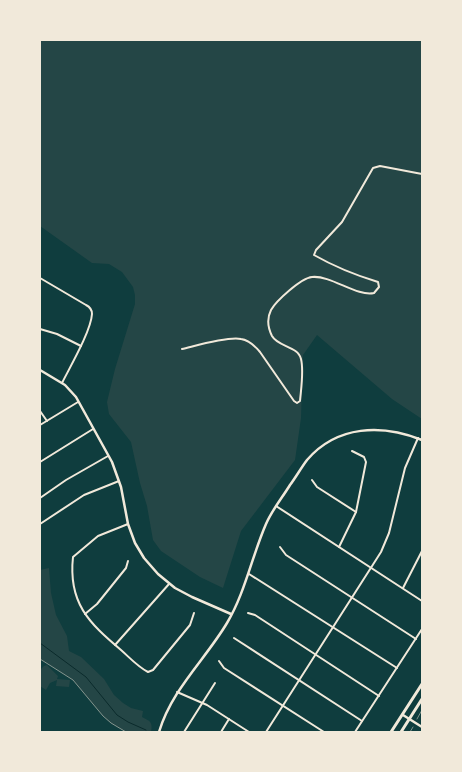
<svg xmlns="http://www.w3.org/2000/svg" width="462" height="772" viewBox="0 0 462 772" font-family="'Public Sans',sans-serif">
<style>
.green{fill:#244646}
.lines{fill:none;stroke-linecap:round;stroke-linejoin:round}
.stream{stroke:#0a2a2b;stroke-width:1}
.path{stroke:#f1e9da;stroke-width:0.5}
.minor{stroke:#f1e9da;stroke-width:2}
.tertiary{stroke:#f1e9da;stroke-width:2.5}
.primary{stroke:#f1e9da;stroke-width:3}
</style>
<rect width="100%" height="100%" fill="#0f3d3e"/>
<g class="green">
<path d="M40 40H422V419L392 399 317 335 303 355 301 418 295 460 241 531 223 588 200 577 161 551 153 540 147 506 140 483 131 442 109 414 107 402 115 369 135 304V295L133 287 122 272 109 264 92 263 40 226Z"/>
<path d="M49 568 51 593 56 615 67 636 69 651 81 657 104 679 114 695 123 703 131 708 143 711 142 717C150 721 153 722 151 732H126L111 723 103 716 73 680 40 659V570Z"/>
<path d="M47 665 58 676 57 679 70 680 69 687 56 686 57 680 50 683 46 690 40 686V670L44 666Z"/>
</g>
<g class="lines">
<path class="stream" d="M40 643 86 677 117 715 128 722 146 730"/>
<g class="path">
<path d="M40 659 73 680 103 716 111 723 126 732"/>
<path d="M417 719 422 710"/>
<path d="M410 732 413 727"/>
</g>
<g class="minor">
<path d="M40 278 86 305C90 307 92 310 92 314 91 331 70 367 62 383"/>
<path d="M40 329 57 334 81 346"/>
<path d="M182 349C195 346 228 336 241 339 249 340 255 346 260 352L294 401 297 403 300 401C301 389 304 371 301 359 298 346 278 347 272 336 268 328 267 318 271 310 276 301 301 278 312 277 331 275 357 297 374 293L379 287 378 282C355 275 335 267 314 255L316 250 342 222 373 168 380 166 422 174"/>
<path d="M40 411 47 421"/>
<path d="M40 425 78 402"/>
<path d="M40 462 93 429"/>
<path d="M312 480 317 487 356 512"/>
<path d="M40 498 66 480 108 456"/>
<path d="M276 506 422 601"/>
<path d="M40 524 84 495 119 481"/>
<path d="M128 524 98 536 73 557C68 603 89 623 121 650 129 657 138 667 148 672L153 670 190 625 194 613"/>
<path d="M280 547 286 555 416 639"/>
<path d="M339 547 356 512 366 462 364 457 352 451"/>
<path d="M249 574 397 668"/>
<path d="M403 588 422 551"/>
<path d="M248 613 255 615 379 696"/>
<path d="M85 614 97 604 126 568 128 561"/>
<path d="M234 638 362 721"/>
<path d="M115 645 169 584"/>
<path d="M219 661 224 668 324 732"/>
<path d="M177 692 207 705 249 732"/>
<path d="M184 732 215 683"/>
<path d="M221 732 229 719"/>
<path d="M266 732 381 552 389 533 405 468 418 438"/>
<path d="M355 732 422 629"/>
</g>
<g class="tertiary">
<path d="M40 370 65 385 76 397 112 462 121 487 128 524 135 543 144 558 158 574 175 588 192 597 231 614"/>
<path d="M403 715 422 727"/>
<path d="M159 732C172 689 205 660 227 623 245 593 252 556 266 524 272 510 282 498 290 485 296 477 301 468 307 460 337 425 382 424 422 440"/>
</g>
<g class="primary">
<path d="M391 732 422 684"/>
<path d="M401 732 422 699"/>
</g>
</g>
<rect width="462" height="772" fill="none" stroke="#f1e9da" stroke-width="82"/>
</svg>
